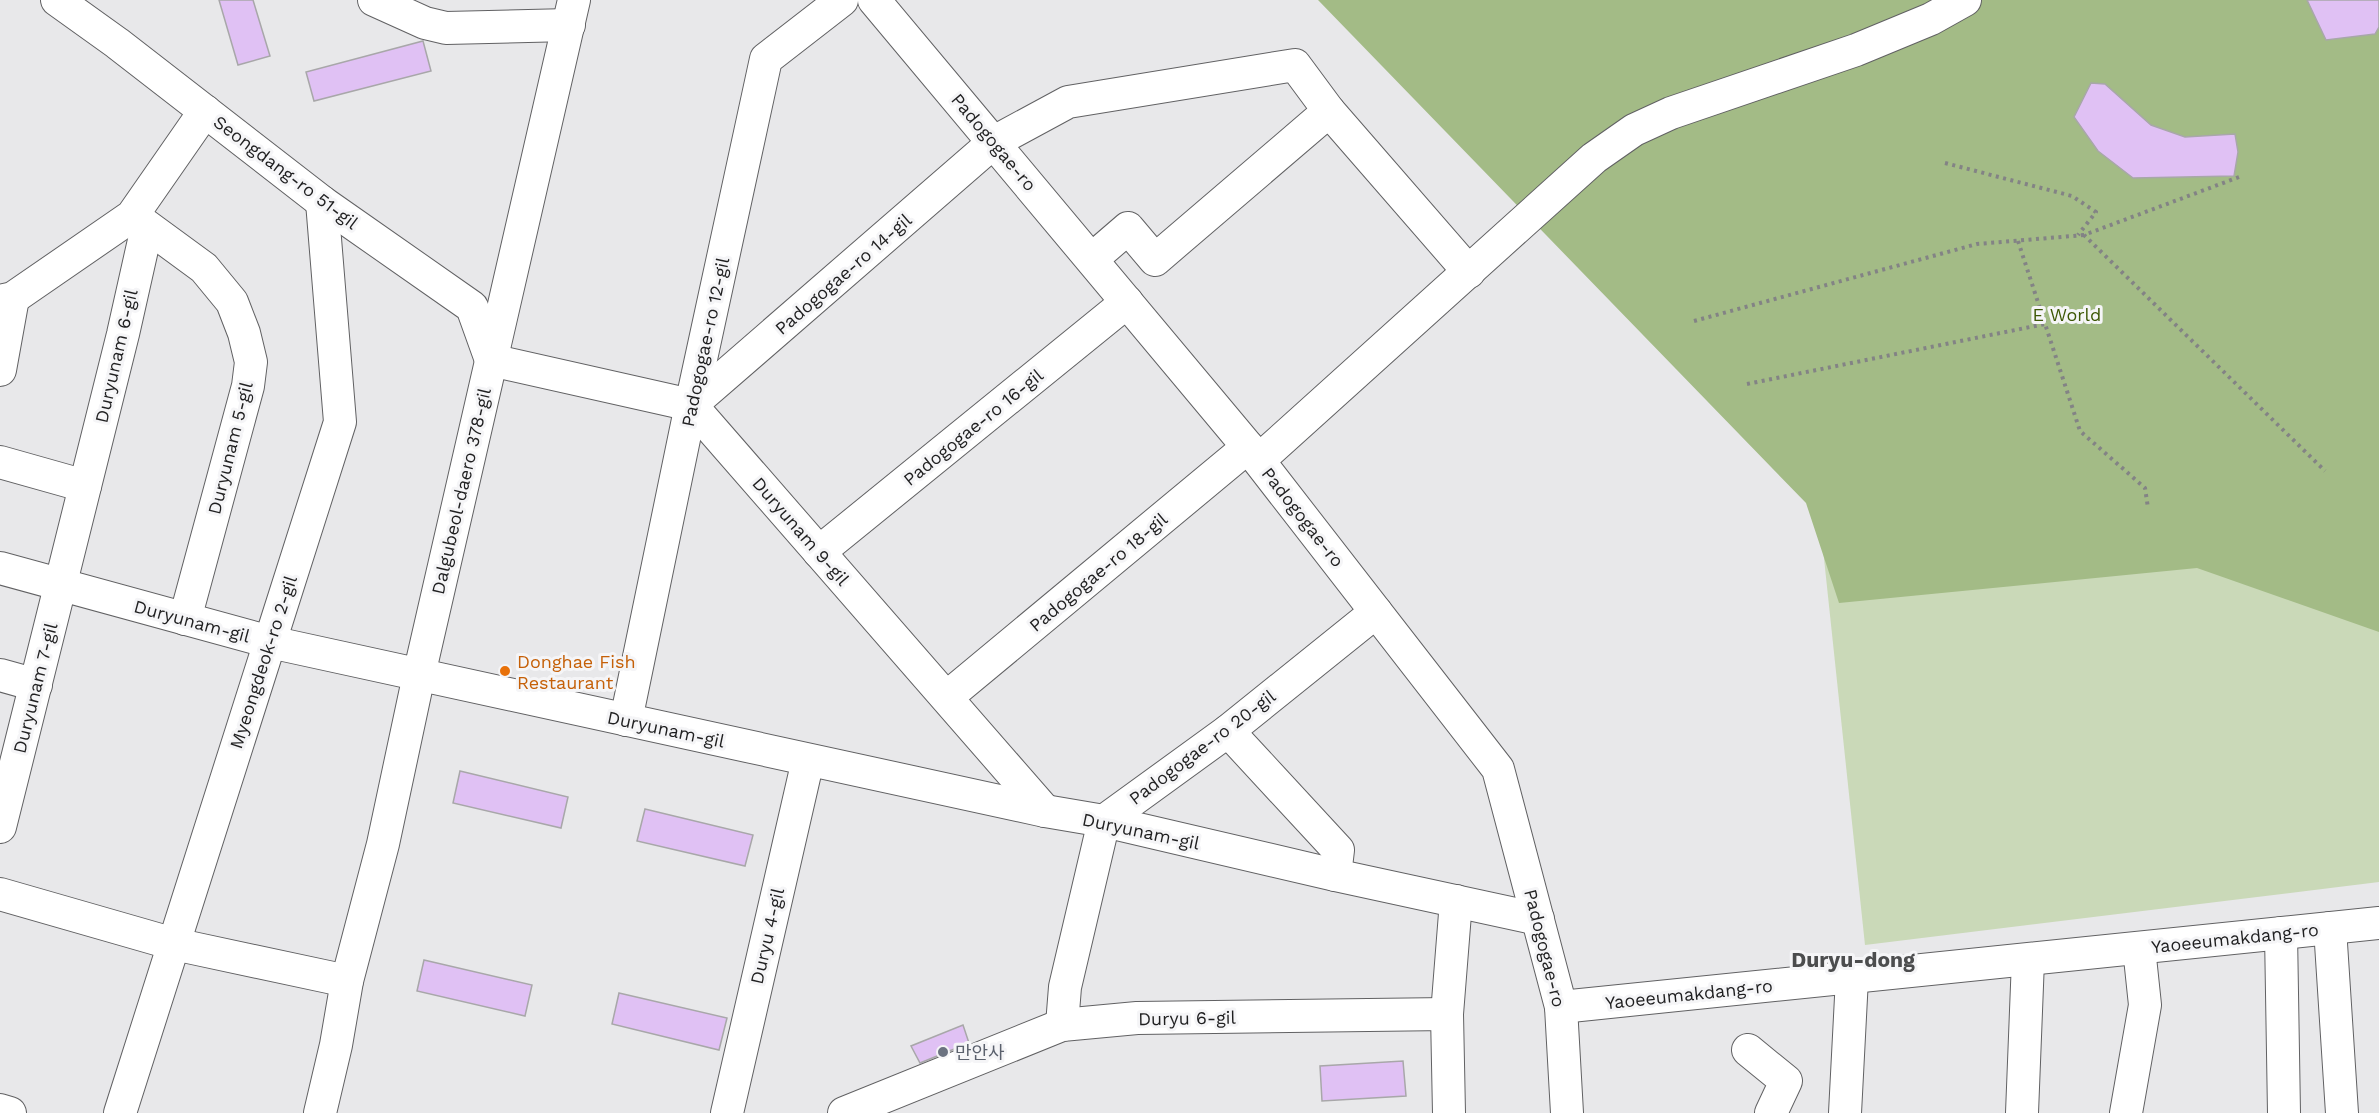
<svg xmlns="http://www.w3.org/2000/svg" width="2379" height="1113" viewBox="0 0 2379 1113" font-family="'Work Sans','Noto Sans KR',sans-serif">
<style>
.green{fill:#cad9b8}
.forest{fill:#a3bb86}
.building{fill:#e0c1f4;stroke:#a8a7a9;stroke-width:1.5}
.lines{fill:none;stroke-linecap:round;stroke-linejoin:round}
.minor-casing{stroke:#616163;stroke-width:34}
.path{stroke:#838385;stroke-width:4;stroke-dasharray:3 4.5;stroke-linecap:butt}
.minor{stroke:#fff;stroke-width:32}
.food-dot{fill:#e8710a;stroke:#f5f5f7;stroke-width:2}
.worship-dot{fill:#6b7280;stroke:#f5f5f7;stroke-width:2}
.labels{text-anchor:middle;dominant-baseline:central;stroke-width:6;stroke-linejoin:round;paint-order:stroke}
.street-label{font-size:18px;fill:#1f1f20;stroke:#f5f5f7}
.park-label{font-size:18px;fill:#3c5704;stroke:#f5f5f7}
.food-label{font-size:18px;fill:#c56008;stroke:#f5f5f7;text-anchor:start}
.worship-label{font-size:18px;fill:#5b616d;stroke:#f5f5f7;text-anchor:start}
.quarter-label{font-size:21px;font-weight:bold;fill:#4c4d4e;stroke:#f5f5f7}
</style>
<rect width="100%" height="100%" fill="#e8e8ea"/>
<path class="green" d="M2379 0V882L1865 945 1818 502Z"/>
<path class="forest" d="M1318 0H2379V632L2197 568 1839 603 1806 503Z"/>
<g class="building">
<path d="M219 0H253L270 56 238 65Z"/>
<path d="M2307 0H2379V27L2375 34 2326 40Z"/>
<path d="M423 41 431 71 314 101 306 72Z"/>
<path d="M2091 83 2105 84 2151 125 2185 137 2235 134 2238 152 2234 176 2133 178 2098 151 2074 117Z"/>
<path d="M460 771 568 797 561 828 453 803Z"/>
<path d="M645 809 753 835 745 866 637 841Z"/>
<path d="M424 960 532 985 525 1016 417 991Z"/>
<path d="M619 993 727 1018 719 1050 612 1024Z"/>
<path d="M963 1025 969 1043 920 1063 911 1046Z"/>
<path d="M1403 1061 1406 1096 1322 1101 1320 1066Z"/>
</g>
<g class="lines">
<defs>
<g id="minor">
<path d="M57 0 117 43 322 202 472 307 491 360"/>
<path d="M374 0 425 23 446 28 569 25"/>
<path d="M874 0 1248 447 1498 769 1561 1007 1567 1113"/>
<path d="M133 216 204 268 232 302 244 333 251 362 248 386 185 619"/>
<path d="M1092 259 1128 228 1155 260 1329 111 1469 272"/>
<path d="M0 301 13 298 132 216 205 111"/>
<path d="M491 360 691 405 1045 811"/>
<path d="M0 370 13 298"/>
<path d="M691 405 994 142 1068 102 1295 65 1329 111"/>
<path d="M1259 460 1594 158 1634 130 1671 113 1856 50 1931 19 1965 0"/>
<path d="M0 462 85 486"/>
<path d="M819 552 1127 302"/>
<path d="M0 568 270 642 1045 811 1104 821 1335 875 1538 919"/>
<path d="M0 675 36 685"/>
<path d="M947 697 1248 447"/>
<path d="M626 720 691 405 766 59 842 0"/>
<path d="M1228 731 1338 850 1335 875"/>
<path d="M0 827 123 334 147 227"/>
<path d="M0 894 174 944 347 981"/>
<path d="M2330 928 2342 1113"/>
<path d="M2281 933 2284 1113"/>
<path d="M1561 1007 2379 923"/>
<path d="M1447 1014 1456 901"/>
<path d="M1062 1025 1065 987 1104 821 1228 731 1376 612"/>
<path d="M1748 1050 1786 1081 1771 1113"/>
<path d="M0 1110 10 1113"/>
<path d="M120 1113 340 422 322 202"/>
<path d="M320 1113 336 1045 347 981 383 844 419 675 574 0"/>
<path d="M727 1113 808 760"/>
<path d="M844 1113 1062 1025 1137 1018 1447 1014 1449 1113"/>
<path d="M1845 1113 1852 978"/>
<path d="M2022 1113 2028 960"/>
<path d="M2126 1113 2145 1005 2139 948"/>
</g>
</defs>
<use href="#minor" class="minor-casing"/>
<g class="path">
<path d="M1945 163 2072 196 2096 212 2078 235"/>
<path d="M2239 177 2084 235 2325 471"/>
<path d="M2018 241 2080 431 2145 488 2148 508"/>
<path d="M1694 321 1977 244 2084 235"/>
<path d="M1747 384 2045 324"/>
</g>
<use href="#minor" class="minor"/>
</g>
<circle class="food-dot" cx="505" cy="671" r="6"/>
<circle class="worship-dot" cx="943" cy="1052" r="6"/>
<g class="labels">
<g class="street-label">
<text transform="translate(994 142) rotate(50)">Padogogae-ro</text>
<text transform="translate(286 172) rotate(37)">Seongdang-ro 51-gil</text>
<text transform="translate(843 274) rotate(-41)">Padogogae-ro 14-gil</text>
<text transform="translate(705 342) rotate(-78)">Padogogae-ro 12-gil</text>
<text transform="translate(116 356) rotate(-77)">Duryunam 6-gil</text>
<text transform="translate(973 427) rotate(-39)">Padogogae-ro 16-gil</text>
<text transform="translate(230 448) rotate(-76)">Duryunam 5-gil</text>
<text transform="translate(461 491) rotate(-77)">Dalgubeol-daero 378-gil</text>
<text transform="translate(1303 517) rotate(52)">Padogogae-ro</text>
<text transform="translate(801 531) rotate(49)">Duryunam 9-gil</text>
<text transform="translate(1098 572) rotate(-40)">Padogogae-ro 18-gil</text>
<text transform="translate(192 621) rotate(15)">Duryunam-gil</text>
<text transform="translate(263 662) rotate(-72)">Myeongdeok-ro 2-gil</text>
<text transform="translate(35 688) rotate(-76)">Duryunam 7-gil</text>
<text transform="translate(666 729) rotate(12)">Duryunam-gil</text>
<text transform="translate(1202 747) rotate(-37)">Padogogae-ro 20-gil</text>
<text transform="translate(1141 831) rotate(12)">Duryunam-gil</text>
<text transform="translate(767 936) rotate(-77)">Duryu 4-gil</text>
<text transform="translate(2235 938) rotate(-6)">Yaoeeumakdang-ro</text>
<text transform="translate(1545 948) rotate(76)">Padogogae-ro</text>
<text transform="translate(1689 994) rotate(-6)">Yaoeeumakdang-ro</text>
<text transform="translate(1187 1018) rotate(-1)">Duryu 6-gil</text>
</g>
<g class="park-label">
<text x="2067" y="314">E World</text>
</g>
<g class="food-label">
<text x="517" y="661">Donghae Fish<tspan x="517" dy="21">Restaurant</tspan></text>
</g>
<g class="worship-label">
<text x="955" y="1052">만안사</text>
</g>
<g class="quarter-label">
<text x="1853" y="959">Duryu-dong</text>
</g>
</g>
</svg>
